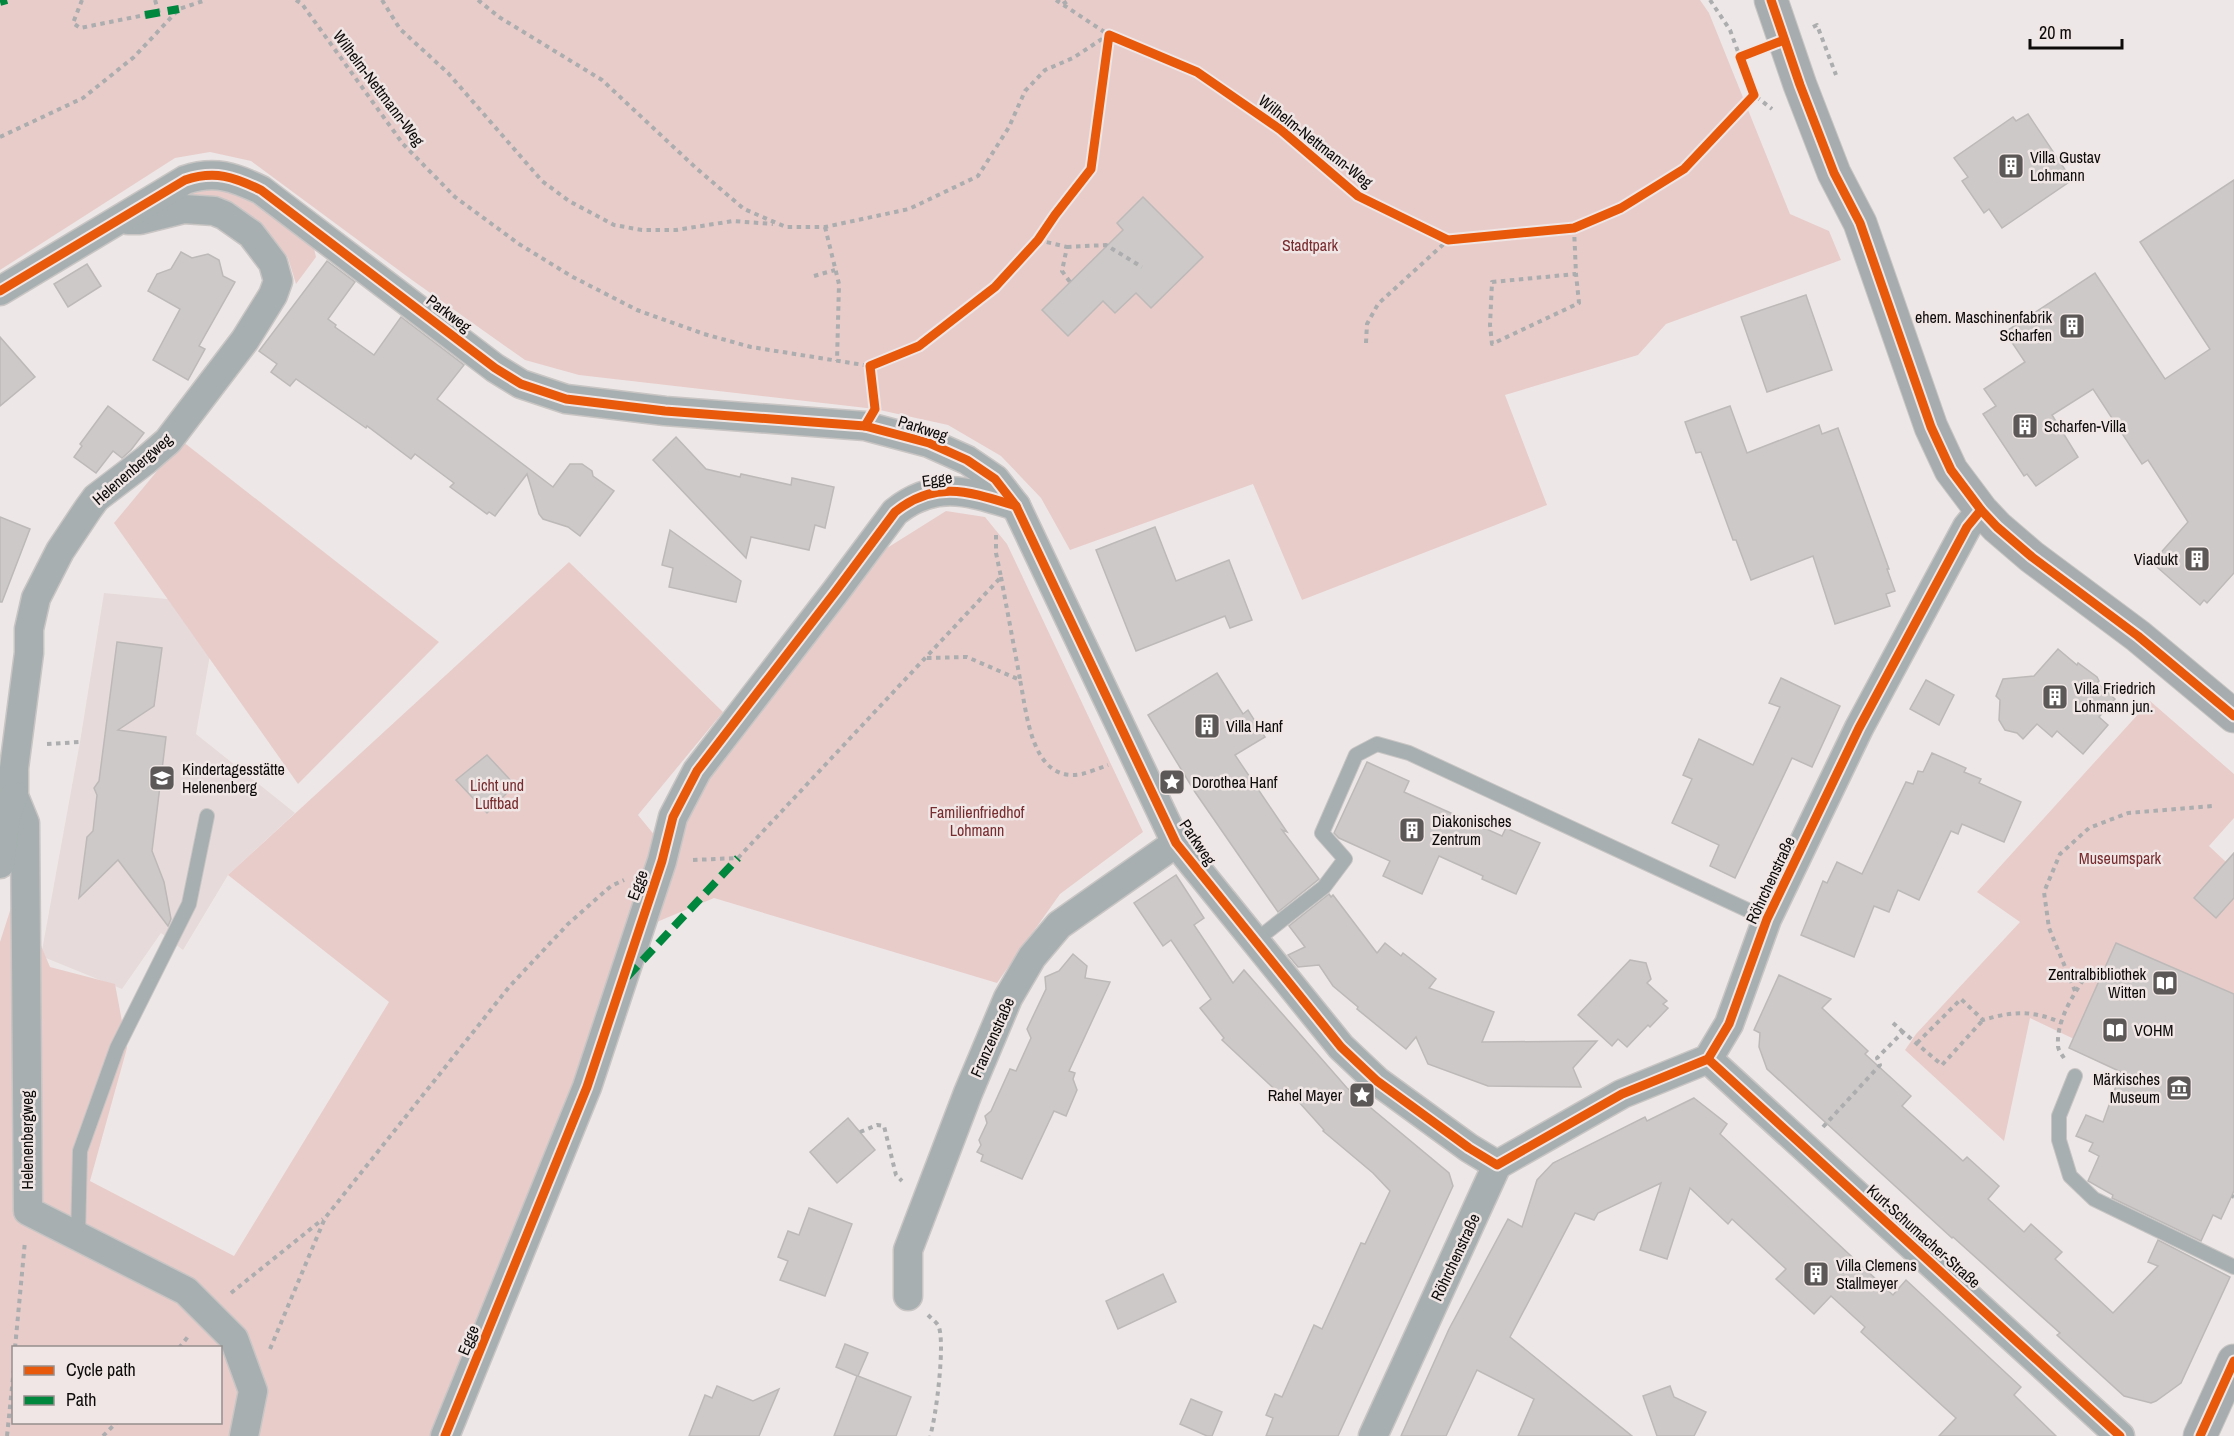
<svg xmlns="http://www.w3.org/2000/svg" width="2234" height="1436" viewBox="0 0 2234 1436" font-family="'Archivo Narrow',sans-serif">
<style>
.built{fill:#e6dada}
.green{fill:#e8ccca;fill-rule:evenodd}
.building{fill:#cdc9c8;stroke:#bcb9b8;stroke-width:1.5}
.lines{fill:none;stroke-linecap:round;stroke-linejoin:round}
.service-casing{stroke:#c8c5c4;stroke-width:16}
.minor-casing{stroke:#c8c5c4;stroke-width:31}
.secondary-casing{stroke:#c8c5c4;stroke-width:35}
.path{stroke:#acadae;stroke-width:4;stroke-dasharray:4.5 4.5;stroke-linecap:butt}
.service{stroke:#a7afb0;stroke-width:14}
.minor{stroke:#a7afb0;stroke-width:28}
.secondary{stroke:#a7adae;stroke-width:33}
.quiet{stroke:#00873e;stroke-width:8;stroke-dasharray:15 8;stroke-linecap:butt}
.cycleway-casing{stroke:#efe6e5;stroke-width:13}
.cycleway{stroke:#e8590c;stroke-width:9}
.labels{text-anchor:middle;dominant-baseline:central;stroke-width:5;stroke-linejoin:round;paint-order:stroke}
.street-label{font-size:16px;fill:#0d0a0a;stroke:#efe6e5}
.poi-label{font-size:16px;fill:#0d0a0a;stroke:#efe6e5;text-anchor:start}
.park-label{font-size:16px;fill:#792c2f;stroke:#efe6e5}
</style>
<rect width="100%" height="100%" fill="#ede8e7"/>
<path class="built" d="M104 593 219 604 196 734 295 813 228 875 183 950 161 933 122 989 41 956 80 742Z"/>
<g class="green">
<path d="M0 0H1700L1709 13 1790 214 1829 231 1841 260 1666 324 1638 355 1505 395 1547 505 1302 600 1253 484 1070 550 1041 498 1001 456 948 425 875 409 579 375 525 360 412 280 251 161 210 152 175 158 0 270Z"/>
<path d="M221 188 255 204 314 248 316 257 296 284 288 258 265 233 185 201 183 193Z"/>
<path d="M182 441 439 642 298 784 114 523Z"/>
<path d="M946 511 985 517 1007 544 1143 832 1060 894 997 983 714 898 621 937 577 1082 432 1436H0V942L17 889 50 967 115 984 127 1048 90 1181 234 1256 389 1002 228 875 569 562 723 712 638 815 665 848 709 777 887 548ZM14 1348H220V1422H14Z"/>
<path d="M2150 701 2234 774V818L2209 846 2226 862 2234 898V994L2116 943 2074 1039 2030 1018 2004 1141 1905 1050 1916 1034 2020 922 1977 892Z"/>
</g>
<g class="building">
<path d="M2028 114 2072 180 2002 228 1989 209 1984 213 1962 181 1968 177 1954 158 2013 117 2016 121Z"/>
<path d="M2234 180V573L2207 603 2204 600 2200 605 2157 567 2162 562 2157 557 2188 522 2148 460 2142 464 2093 389 2052 415 2078 457 2036 486 2027 474 2024 476 1983 414 1996 406 1984 389 2025 362 2005 332 2095 273 2165 379 2210 349 2140 242Z"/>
<path d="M1143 197 1203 257 1151 308 1136 293 1115 313 1103 301 1068 336 1042 310 1123 230 1117 223Z"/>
<path d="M181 252 192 258 208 254 219 260 223 276 235 282 199 346 205 349 188 380 153 360 180 309 148 291 157 274 171 269Z"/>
<path d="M327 261 355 282 328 319 336 325 335 327 374 355 401 317 464 365 437 399 553 487 570 464H582L592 471 593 476 614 491 580 536 568 527 543 519 539 514 527 474 495 516 489 512 487 514 450 487 454 483 415 454 411 459 367 426 366 428 296 379 290 386 271 372 277 364 259 351Z"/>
<path d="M87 264 101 286 68 307 54 284Z"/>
<path d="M1806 295 1832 370 1767 392 1741 317Z"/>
<path d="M0 337 35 377 0 406Z"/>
<path d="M108 406 144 433 131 450 122 458 113 451 96 473 74 457 82 446 80 444Z"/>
<path d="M1730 406 1747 453 1819 425 1822 434 1838 428 1889 569H1887L1895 591 1886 594 1890 606 1835 624 1813 556 1751 580 1736 540H1733L1701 452 1696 453 1685 422Z"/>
<path d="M676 437 706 469 740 477 741 474 791 485 792 478 834 487 825 528 815 525 809 550 751 537 746 558 653 460Z"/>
<path d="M0 517 30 529 2 602H0Z"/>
<path d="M1155 527 1176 581 1229 560 1252 620 1230 628 1225 616 1136 651 1096 550Z"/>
<path d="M670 530 741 581 736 602 669 587 673 568 662 565Z"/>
<path d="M117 642 162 648 154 706 118 730 166 737 152 851 164 882 171 919 168 926 118 860 79 898 87 837 93 831 97 795 94 788 99 781Z"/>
<path d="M2058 649 2077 665 2078 663 2097 677 2099 681 2097 683 2115 699 2099 717 2108 725 2083 754 2057 731 2052 737 2037 724 2023 739 2017 733 2005 730 1999 720 2000 700 1996 696 2003 679 2034 676Z"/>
<path d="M1217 673 1243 714 1248 710 1265 737 1235 755 1287 832 1282 830 1319 879 1278 912 1195 792 1148 715Z"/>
<path d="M1781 678 1840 706 1812 767 1792 758 1735 878 1710 866 1719 845 1672 823 1692 779 1683 775 1699 739 1753 765 1780 707 1769 703Z"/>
<path d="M1926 680 1954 695 1939 725 1910 709Z"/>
<path d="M1932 753 1966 768 1964 772 1981 779 1979 783 2021 802 2004 842 1962 824 1958 834 1951 831 1919 900 1898 890 1889 912 1874 906 1854 957 1801 935 1823 881 1827 883 1837 862 1862 874 1906 782 1913 784 1918 771 1923 772Z"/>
<path d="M487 755 515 785 487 813 456 780Z"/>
<path d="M1367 762 1409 781 1404 792 1502 836 1506 828 1540 843 1516 894 1482 879 1483 876 1439 856 1422 894 1383 876 1390 861 1339 838 1334 833Z"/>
<path d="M2234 853V898L2216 918 2194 898Z"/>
<path d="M1176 875 1204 918 1194 925 1233 983 1244 970 1347 1088 1449 1173 1453 1186 1338 1436H1266L1273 1418 1266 1415 1275 1394 1282 1397 1314 1325 1322 1329 1361 1243 1365 1244 1390 1191 1373 1173 1323 1131 1324 1130 1289 1091 1283 1097 1222 1040 1224 1038 1200 1008 1211 999 1171 940 1163 946 1134 903Z"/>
<path d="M1329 894 1331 897 1333 895 1377 953 1385 943 1401 956 1403 953 1436 979 1429 988 1494 1012 1482 1042 1597 1041 1573 1068 1581 1087 1488 1086 1428 1064 1416 1037 1406 1049 1357 1009 1358 1007 1333 986 1319 965 1298 967 1288 955 1305 947 1289 926Z"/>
<path d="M2116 943 2234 994V1191L2221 1219 2213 1215 2201 1241 2112 1198 2113 1195 2088 1181 2099 1156 2089 1151 2093 1143 2076 1136 2086 1115 2103 1122 2121 1072 2069 1048Z"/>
<path d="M1073 954 1087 966 1085 978 1110 982 1069 1071 1075 1073 1073 1079 1077 1090 1066 1116 1054 1111 1022 1179 981 1161 983 1155 977 1152 981 1145 979 1140 987 1123 985 1116 991 1111 1010 1069 1016 1071 1031 1038 1027 1029 1046 989 1045 977 1059 971Z"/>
<path d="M1630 960 1646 963 1651 979 1647 983 1667 1001 1663 1004 1668 1008 1650 1027 1648 1025 1627 1047 1618 1039 1612 1046 1578 1015Z"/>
<path d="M1779 975 1831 999 1822 1008 1868 1051 1865 1054 1911 1096 1902 1106 1963 1161 1967 1157 1999 1186 1988 1199 2024 1232 2031 1224 2062 1252 2055 1259 2113 1313 2158 1266 2148 1262 2158 1240 2230 1277 2181 1383 2156 1401 2151 1403 2124 1396 2057 1335 2060 1333 1953 1237 1952 1238 1767 1069 1759 1047 1760 1033 1754 1030Z"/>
<path d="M1694 1098 1727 1124 1720 1134 1893 1295 1906 1280 2021 1387 2014 1395 2056 1436H1939L1956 1418 1861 1332 1865 1327 1831 1296 1814 1314 1776 1279 1786 1269 1732 1219 1728 1224 1690 1188 1667 1259 1640 1250 1661 1183 1598 1213 1594 1220 1575 1213 1510 1337 1632 1436H1518L1534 1399 1477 1370 1446 1436H1401L1449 1329 1508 1219 1522 1227 1537 1180 1553 1163 1645 1117 1647 1121Z"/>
<path d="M848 1118 875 1150 837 1183 810 1152Z"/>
<path d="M809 1208 852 1224 825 1296 780 1280 788 1261 778 1257 788 1231 799 1235Z"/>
<path d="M1163 1274 1176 1302 1118 1329 1106 1301Z"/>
<path d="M845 1344 868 1353 858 1376 911 1397 896 1436H834L857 1376 836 1367Z"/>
<path d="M717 1386 753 1401 779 1389 759 1436H689L705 1395 712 1398Z"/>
<path d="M1670 1386 1674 1397 1706 1412 1694 1436H1657L1643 1396Z"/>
<path d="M1191 1399 1222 1412 1212 1436H1207L1180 1424Z"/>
</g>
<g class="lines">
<defs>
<g id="service">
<path d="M1255 941 1324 887 1345 859 1322 833 1356 755 1377 744 1409 753 1767 919"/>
<path d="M2075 1076 2059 1116V1140L2070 1176 2094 1199 2234 1267"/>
<path d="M78 1238 80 1151 117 1048 189 904 207 816"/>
</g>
<g id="minor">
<path d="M128 220H140L184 209 214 211 224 215 251 234 261 247 273 263 278 281 273 295 245 340 168 441 146 460 96 498 88 509 60 551 36 598 29 629V653L14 768V796L25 823 28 1211 186 1291 234 1339 253 1391 244 1436"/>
<path d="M0 291 185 180C215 170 234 177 261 190L495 368 521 384 566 399 665 411 865 426 929 443 967 460 995 479 1016 506 1176 843 1341 1047 1377 1081 1469 1148 1497 1165"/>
<path d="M0 864 6 816 14 796"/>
<path d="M1708 1059 2120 1436"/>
<path d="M908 1296V1250L968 1093 1008 998 1032 957 1059 925 1176 843"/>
<path d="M445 1436 587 1087 662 861 673 817 697 771 836 591 895 512C936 479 970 492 1016 506"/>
<path d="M1373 1436 1497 1165 1622 1094 1708 1059 1729 1024 1767 919 1859 728 1967 527 1981 510"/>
</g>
<g id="secondary">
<path d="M1771 0 1800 85 1834 173 1860 223 1931 427 1951 470 1981 510 1997 527 2032 557 2138 636 2234 716"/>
<path d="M2200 1436 2234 1361"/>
</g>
</defs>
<use href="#service" class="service-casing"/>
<use href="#minor" class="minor-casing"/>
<use href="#secondary" class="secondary-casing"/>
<g class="path">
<path d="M82 0 73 23 80 28 145 15"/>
<path d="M155 0 159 13"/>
<path d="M296 0 302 4 403 144 455 197 519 244 571 276 637 310 704 334 751 347 870 366 919 346 995 287 1038 240 1055 215 1091 169 1109 35"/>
<path d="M382 0 400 29 448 73 542 181 569 201 614 225 642 230H676L733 221 773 224"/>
<path d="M478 0 499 17 602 80 696 168 744 209 786 227H825L909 209 978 176 1009 127 1025 91 1045 70 1073 58 1108 35"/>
<path d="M1056 0 1109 35 1197 72 1281 130 1358 196 1448 240 1574 228 1621 208 1684 169 1754 95"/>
<path d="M1710 0 1730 30 1754 95 1772 109"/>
<path d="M1063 4 1069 0"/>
<path d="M1813 27 1817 25 1836 75"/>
<path d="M1740 57 1756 51"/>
<path d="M0 137 83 98 134 57 179 9 206 0"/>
<path d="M825 227 839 284 837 361"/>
<path d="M1574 228 1576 274 1492 282 1490 325 1492 344 1579 303 1576 274"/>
<path d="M1038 240 1067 247 1062 271 1070 282"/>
<path d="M1067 247 1106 245 1142 267"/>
<path d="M814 276 835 270"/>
<path d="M1366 343 1367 324 1378 304 1448 240"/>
<path d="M870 366 873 398"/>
<path d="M1001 577 1020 679"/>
<path d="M927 658 967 657 1020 680C1027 713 1031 784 1082 774 1090 772 1100 768 1108 765"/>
<path d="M47 744 80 742"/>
<path d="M693 860 738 858 1001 577 996 553V535"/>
<path d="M2075 991 2049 928 2044 892 2060 854 2089 828 2128 813 2212 806"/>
<path d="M1893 1023 1903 1032"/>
<path d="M1917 1043 1961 999 1983 1020C2013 1011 2033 1010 2062 1023"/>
<path d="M2064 1058C2062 1055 2058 1050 2058 1046 2056 1018 2077 989 2092 967"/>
<path d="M1823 1127 1880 1065 1877 1058 1903 1032 1942 1065 1983 1020"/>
<path d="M860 1132 877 1125 884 1126 896 1175 902 1181"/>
<path d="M2232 1196 2234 1197"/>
<path d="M231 1293 323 1219"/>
<path d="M928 1315C931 1318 936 1322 938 1325 946 1339 936 1419 930 1436"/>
<path d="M15 1348 25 1241"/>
<path d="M179 1348 190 1334"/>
<path d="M270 1349 325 1218 509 987 568 924 611 886 624 880"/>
<path d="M7 1436 14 1368"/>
<path d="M103 1436 117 1422"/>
</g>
<use href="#service" class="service"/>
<use href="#minor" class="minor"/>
<use href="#secondary" class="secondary"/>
<g class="quiet">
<path d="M0 2 7 0"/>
<path d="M145 15 179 9"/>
<path d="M627 977 738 858"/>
</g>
<defs>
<g id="cycleway">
<path d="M1771 0 1800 85 1834 173 1860 223 1931 427 1951 470 1981 510 1997 527 2032 557 2138 636 2234 716"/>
<path d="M0 291 185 180C215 170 234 177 261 190L495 368 521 384 566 399 665 411 865 426 929 443 967 460 995 479 1016 506 1176 843 1341 1047 1377 1081 1469 1148 1497 1165 1622 1094 1708 1059 1729 1024 1767 919 1859 728 1967 527 1981 510"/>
<path d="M865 426 875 409 870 366 919 346 995 287 1038 240 1055 215 1091 169 1109 35 1197 72 1281 130 1358 196 1448 240 1574 228 1621 208 1684 169 1754 95 1740 57 1784 40"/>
<path d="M1708 1059 2120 1436"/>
<path d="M445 1436 587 1087 662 861 673 817 697 771 836 591 895 512C936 479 970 492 1016 506"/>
<path d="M2200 1436 2234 1361"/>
</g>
</defs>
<use href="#cycleway" class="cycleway-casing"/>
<use href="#cycleway" class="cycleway"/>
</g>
<defs>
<symbol id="building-square" viewBox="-11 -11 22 22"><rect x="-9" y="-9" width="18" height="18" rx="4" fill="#5b5857" stroke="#efe6e5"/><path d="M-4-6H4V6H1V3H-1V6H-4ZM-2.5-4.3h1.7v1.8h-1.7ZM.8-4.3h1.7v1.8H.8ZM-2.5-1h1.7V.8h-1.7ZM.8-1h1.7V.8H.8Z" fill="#fff"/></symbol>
<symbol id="school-square" viewBox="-11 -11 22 22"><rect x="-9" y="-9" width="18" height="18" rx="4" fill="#5b5857" stroke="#efe6e5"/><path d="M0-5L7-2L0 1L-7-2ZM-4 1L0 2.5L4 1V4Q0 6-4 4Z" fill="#fff"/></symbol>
<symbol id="sight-square" viewBox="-11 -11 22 22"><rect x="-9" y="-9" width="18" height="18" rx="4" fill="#5b5857" stroke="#efe6e5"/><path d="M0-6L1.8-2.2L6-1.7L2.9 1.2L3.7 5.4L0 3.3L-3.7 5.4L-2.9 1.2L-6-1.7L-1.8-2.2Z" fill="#fff"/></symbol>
<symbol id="library-square" viewBox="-11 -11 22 22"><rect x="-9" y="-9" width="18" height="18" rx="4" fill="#5b5857" stroke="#efe6e5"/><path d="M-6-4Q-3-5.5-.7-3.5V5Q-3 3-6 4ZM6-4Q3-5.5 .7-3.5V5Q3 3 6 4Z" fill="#fff"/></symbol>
<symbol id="museum-square" viewBox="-11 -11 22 22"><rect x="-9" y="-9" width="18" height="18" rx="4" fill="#5b5857" stroke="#efe6e5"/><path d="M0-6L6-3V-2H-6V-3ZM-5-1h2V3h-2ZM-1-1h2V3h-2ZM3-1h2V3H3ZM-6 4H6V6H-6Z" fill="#fff"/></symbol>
</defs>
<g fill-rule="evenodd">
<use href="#building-square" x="1996" y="151" width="30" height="30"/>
<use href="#building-square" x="2057" y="311" width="30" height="30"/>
<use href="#building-square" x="2010" y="411" width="30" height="30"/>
<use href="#building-square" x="2182" y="544" width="30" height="30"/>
<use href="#building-square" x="2040" y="682" width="30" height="30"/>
<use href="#building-square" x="1192" y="711" width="30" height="30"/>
<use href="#school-square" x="147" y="763" width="30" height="30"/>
<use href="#sight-square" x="1157" y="767" width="30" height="30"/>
<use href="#building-square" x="1397" y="815" width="30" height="30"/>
<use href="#library-square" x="2150" y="968" width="30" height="30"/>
<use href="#library-square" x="2100" y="1015" width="30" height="30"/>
<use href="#museum-square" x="2164" y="1073" width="30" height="30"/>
<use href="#sight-square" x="1347" y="1080" width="30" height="30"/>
<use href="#building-square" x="1801" y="1259" width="30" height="30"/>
</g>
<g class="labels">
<g class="street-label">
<text transform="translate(379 88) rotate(53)">Wilhelm-Nettmann-Weg</text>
<text transform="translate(1316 141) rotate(38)">Wilhelm-Nettmann-Weg</text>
<text transform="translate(449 313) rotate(37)">Parkweg</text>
<text transform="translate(923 428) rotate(18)">Parkweg</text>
<text transform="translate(132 469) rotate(-41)">Helenenbergweg</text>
<text transform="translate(937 479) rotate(-8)">Egge</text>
<text transform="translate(1198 842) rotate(56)">Parkweg</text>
<text transform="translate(1770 880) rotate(-65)">Röhrchenstraße</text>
<text transform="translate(637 885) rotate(-70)">Egge</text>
<text transform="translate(992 1037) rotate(-66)">Franzenstraße</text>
<text transform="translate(27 1140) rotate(-90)">Helenenbergweg</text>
<text transform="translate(1924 1236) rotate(42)">Kurt-Schumacher-Straße</text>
<text transform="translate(1455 1257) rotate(-65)">Röhrchenstraße</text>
<text transform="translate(468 1340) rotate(-68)">Egge</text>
</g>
<g class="poi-label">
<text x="2030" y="157">Villa Gustav<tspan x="2030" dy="18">Lohmann</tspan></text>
<text x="2052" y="317" text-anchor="end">ehem. Maschinenfabrik<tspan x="2052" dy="18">Scharfen</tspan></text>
<text x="2044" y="426">Scharfen-Villa</text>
<text x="2178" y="559" text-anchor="end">Viadukt</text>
<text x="2074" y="688">Villa Friedrich<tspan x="2074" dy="18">Lohmann jun.</tspan></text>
<text x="1226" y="726">Villa Hanf</text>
<text x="182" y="769">Kindertagesstätte<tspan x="182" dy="18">Helenenberg</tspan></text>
<text x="1192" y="782">Dorothea Hanf</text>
<text x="1432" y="821">Diakonisches<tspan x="1432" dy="18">Zentrum</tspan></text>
<text x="2146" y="974" text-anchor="end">Zentralbibliothek<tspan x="2146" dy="18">Witten</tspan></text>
<text x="2134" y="1030">VOHM</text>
<text x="2160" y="1079" text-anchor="end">Märkisches<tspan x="2160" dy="18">Museum</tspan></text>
<text x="1342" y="1095" text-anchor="end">Rahel Mayer</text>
<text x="1836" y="1265">Villa Clemens<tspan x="1836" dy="18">Stallmeyer</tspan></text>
</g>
<g class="park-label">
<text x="1310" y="245">Stadtpark</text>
<text x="497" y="785">Licht und<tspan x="497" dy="18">Luftbad</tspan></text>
<text x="977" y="812">Familienfriedhof<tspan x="977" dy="18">Lohmann</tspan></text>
<text x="2120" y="858">Museumspark</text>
</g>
</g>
<rect x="12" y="1346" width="210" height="78" fill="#efe6e5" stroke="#958e8d" stroke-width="1.5"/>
<rect x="24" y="1366" width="30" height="9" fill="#e8590c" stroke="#958e8d" stroke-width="1.5"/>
<text x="66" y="1376" font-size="18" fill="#0d0a0a">Cycle path</text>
<rect x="24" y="1396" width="30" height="9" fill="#00873e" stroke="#958e8d" stroke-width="1.5"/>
<text x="66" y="1406" font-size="18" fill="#0d0a0a">Path</text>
<path d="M2030 39v9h92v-9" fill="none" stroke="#0d0a0a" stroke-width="3"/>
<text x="2039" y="39" font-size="18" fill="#0d0a0a" stroke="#efe6e5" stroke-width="4.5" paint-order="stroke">20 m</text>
</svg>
